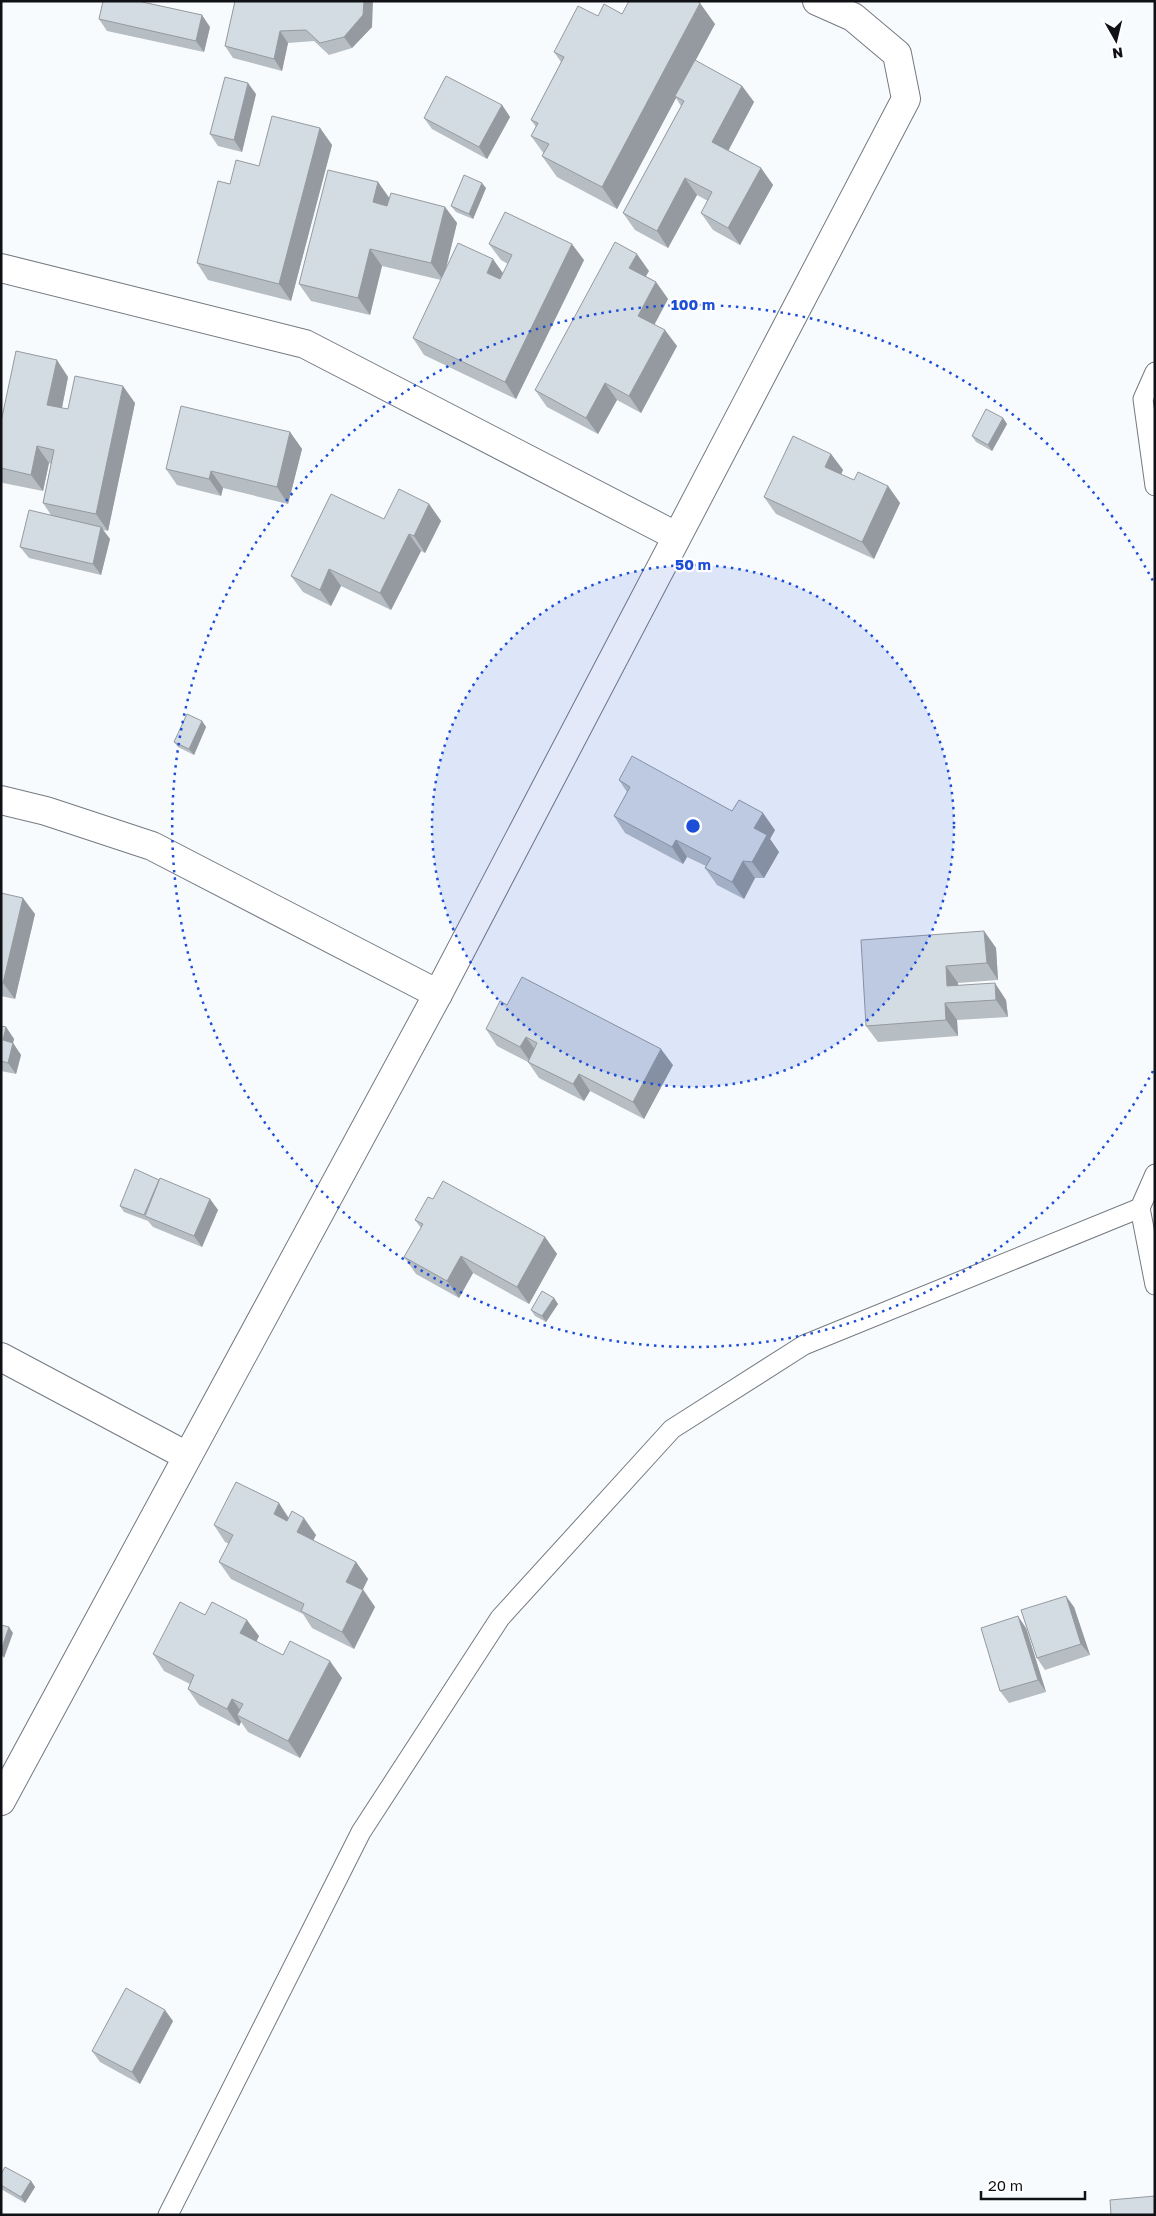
<svg xmlns="http://www.w3.org/2000/svg" width="1156" height="2216" viewBox="0 0 1156 2216" font-family="'Golos Text',sans-serif">
<style>
.lines{fill:none;stroke-linecap:round;stroke-linejoin:round}
.service-casing{stroke:#747a81;stroke-width:21}
.minor-casing{stroke:#747a81;stroke-width:30}
.service{stroke:#fff;stroke-width:19}
.minor{stroke:#fff;stroke-width:28}
.wall{fill:#b6bdc3}
.shaded-wall{fill:#949a9f}
.building{fill:#d4dce3;stroke:#949a9f}
.ring{fill:none;stroke:#1d4ed8;stroke-width:2.5;stroke-dasharray:2.5 5}
.centre{fill:#1d4ed8;stroke:#fff;stroke-width:2.5}
.ring-label{font-size:15px;text-anchor:middle;font-weight:bold;fill:#1d4ed8;stroke:#fff;stroke-width:4.5;stroke-linejoin:round;paint-order:stroke}
</style>
<rect width="100%" height="100%" fill="#f8fbfe"/>
<g class="lines">
<defs>
<g id="service">
<path d="M1155 372 1143 399 1155 486"/>
<path d="M1140 1208 1155 1285"/>
<path d="M168 2215 361 1832 500 1618 672 1429 804 1345 1140 1208 1155 1174"/>
</g>
<g id="minor">
<path d="M1 268 305 344 676 536"/>
<path d="M1 800 46 811 152 846 438 994"/>
<path d="M1 1357 187 1456"/>
<path d="M1 1801 438 994 906 99 897 54 853 17 817 1"/>
</g>
</defs>
<use href="#service" class="service-casing"/>
<use href="#minor" class="minor-casing"/>
<use href="#service" class="service"/>
<use href="#minor" class="minor"/>
</g>
<g class="wall">
<path d="M235 1 372 27 352 48 329 55 314 41 288 43 282 71 233 58 225 46Z"/>
<path d="M622 14 715 24 695 61 742 86 754 102 728 150 761 168 773 185 740 245 713 230 701 213 708 201 697 195 668 248 635 230 623 213 681 106 676 98 617 209 557 177 542 156 544 154 531 136 536 127 531 120 561 62 554 52 598 16Z"/>
<path d="M99 19 210 27 204 52 107 31Z"/>
<path d="M256 94 242 152 218 146 210 134Z"/>
<path d="M502 105 510 117 487 159 432 129 424 118Z"/>
<path d="M320 128 332 145 291 301 208 280 197 263 230 184 259 166Z"/>
<path d="M378 182 389 198 445 207 457 223 446 269 503 274 508 264 501 260 489 244 584 260 516 399 424 355 413 338 441 280 382 266 370 315 311 301 299 284Z"/>
<path d="M486 188 473 219 456 212 451 206Z"/>
<path d="M649 271 646 276 656 282 668 299 654 324 677 346 641 413 617 400 598 434 547 407 535 390Z"/>
<path d="M68 377 62 408 68 409 135 403 108 531 103 530 110 539 101 575 29 558 20 547 51 515 43 503 51 464 49 463 43 491 3 483 1 480V422Z"/>
<path d="M1003 418 1007 424 992 451 976 442 972 436Z"/>
<path d="M290 432 302 449 288 504 223 488 221 496 177 485 166 469Z"/>
<path d="M831 454 843 470 841 474 854 480 888 486 900 503 874 559 776 514 764 497Z"/>
<path d="M429 504 441 521 425 553 421 551 391 610 341 586 331 606 303 592 291 576 384 519Z"/>
<path d="M202 721 206 727 194 755 178 747 174 742Z"/>
<path d="M619 780 732 811 775 830 770 839 779 852 764 878H755L744 899 717 885 705 868 706 866 687 857 683 864 625 833 614 816 627 792Z"/>
<path d="M1 893 35 914 15 999 1 996Z"/>
<path d="M984 931 996 948 998 980 958 983V986L1006 1000 1008 1017 957 1020 958 1036 878 1042 866 1026Z"/>
<path d="M507 1005 673 1065 644 1119 590 1091 584 1101 539 1078 528 1062 497 1046 486 1029Z"/>
<path d="M1 1026 6 1027 14 1039 13 1043 21 1055 16 1074 1 1071Z"/>
<path d="M159 1180 210 1199 218 1210 202 1247 153 1227 148 1221 124 1212 120 1206Z"/>
<path d="M433 1199 545 1237 557 1254 529 1304 473 1273 459 1298 416 1274 404 1257 421 1228 415 1220Z"/>
<path d="M554 1298 558 1304 546 1322 535 1316 531 1310Z"/>
<path d="M289 1518 316 1535 313 1540 356 1562 368 1579 363 1589 375 1607 354 1649 312 1628 303 1614 231 1579 219 1562 229 1544 225 1542 214 1525Z"/>
<path d="M1074 1607 1090 1655 1045 1670 1037 1658Z"/>
<path d="M205 1615 259 1636 256 1642 283 1655 342 1678 300 1758 248 1732 241 1722 239 1726 199 1705 188 1689 190 1684 164 1671 153 1654Z"/>
<path d="M1026 1628 1046 1692 1009 1703 1000 1691Z"/>
<path d="M173 2021 140 2084 100 2062 92 2051Z"/>
<path d="M1 2174 31 2181 35 2187 25 2203 1 2189Z"/>
</g>
<g class="shaded-wall">
<path d="M364 1H373L372 27 352 48 344 37Z"/>
<path d="M700 3 715 24 676 97 675 96 676 98 617 209 602 187Z"/>
<path d="M202 15 210 27 204 52 196 41Z"/>
<path d="M280 31 288 43 282 71 274 59Z"/>
<path d="M248 83 256 94 242 152 234 140Z"/>
<path d="M742 86 754 102 724 159 712 142Z"/>
<path d="M502 105 510 117 487 159 479 147Z"/>
<path d="M320 128 332 145 291 301 279 284Z"/>
<path d="M761 168 773 185 740 245 728 228Z"/>
<path d="M685 178 697 195 668 248 657 231Z"/>
<path d="M378 182 390 199 385 219 373 202Z"/>
<path d="M482 183 486 188 473 219 469 214Z"/>
<path d="M445 207 457 223 443 280 431 263Z"/>
<path d="M572 244 584 260 516 399 505 382Z"/>
<path d="M370 249 382 266 370 315 358 298Z"/>
<path d="M637 254 649 271 641 284 629 268Z"/>
<path d="M493 259 505 276 498 289 487 273Z"/>
<path d="M656 282 668 299 650 333 638 316Z"/>
<path d="M665 330 677 346 641 413 629 396Z"/>
<path d="M57 360 68 377 59 422 47 405Z"/>
<path d="M605 383 617 400 598 434 586 418Z"/>
<path d="M123 386 135 403 108 531 96 514Z"/>
<path d="M1003 418 1007 424 992 451 988 445Z"/>
<path d="M290 432 302 449 288 504 277 487Z"/>
<path d="M37 446 49 463 43 491 31 475Z"/>
<path d="M831 454 843 470 837 484 825 467Z"/>
<path d="M211 471 223 488 221 496 209 479Z"/>
<path d="M888 486 900 503 874 559 862 542Z"/>
<path d="M429 504 441 521 425 553 414 536Z"/>
<path d="M101 527 110 539 101 575 93 564Z"/>
<path d="M409 534 421 551 391 610 380 593Z"/>
<path d="M329 569 341 586 331 606 320 590Z"/>
<path d="M202 721 206 727 194 755 189 749Z"/>
<path d="M763 813 775 830 770 839 779 852 764 878 752 862 754 828Z"/>
<path d="M676 840 687 857 683 864 672 847Z"/>
<path d="M743 861 755 878 744 899 732 882Z"/>
<path d="M23 898 35 914 15 999 3 983Z"/>
<path d="M984 931 996 948 998 980 987 963Z"/>
<path d="M946 966 958 983 959 1003 947 986Z"/>
<path d="M995 983 1006 1000 1008 1017 996 1000Z"/>
<path d="M945 1003 957 1020 958 1036 946 1020Z"/>
<path d="M6 1027 14 1039 13 1043 21 1055 16 1074 8 1063 3 1040Z"/>
<path d="M526 1037 538 1054 532 1064 520 1047Z"/>
<path d="M661 1049 673 1065 644 1119 633 1102Z"/>
<path d="M579 1074 590 1091 584 1101 573 1084Z"/>
<path d="M210 1199 218 1210 202 1247 194 1236Z"/>
<path d="M545 1237 557 1254 529 1304 517 1287Z"/>
<path d="M461 1256 473 1273 459 1298 447 1281Z"/>
<path d="M554 1298 558 1304 546 1322 542 1316Z"/>
<path d="M279 1503 290 1520 285 1531 274 1514Z"/>
<path d="M304 1518 316 1535 309 1549 297 1532Z"/>
<path d="M356 1562 368 1579 358 1599 346 1582Z"/>
<path d="M363 1590 375 1607 354 1649 342 1632Z"/>
<path d="M1066 1596 1074 1607 1090 1655 1081 1644Z"/>
<path d="M1018 1616 1026 1628 1046 1692 1038 1680Z"/>
<path d="M247 1620 259 1636 252 1650 240 1633Z"/>
<path d="M9 1627 13 1633 4 1658 1 1654V1650Z"/>
<path d="M330 1661 342 1678 300 1758 288 1741Z"/>
<path d="M232 1699 244 1715H237L241 1722 239 1726 227 1709Z"/>
<path d="M165 2010 173 2021 140 2084 132 2072Z"/>
<path d="M31 2181 35 2187 25 2203 21 2197Z"/>
</g>
<g class="building">
<path d="M103 1H138L202 15 196 41 99 19Z"/>
<path d="M235 1H364L363 15 344 37 320 43 306 30 280 31 274 59 225 46Z"/>
<path d="M629 1H697L700 3 602 187 542 156 549 144 531 136 538 123 531 120 564 57 554 52 578 6 598 16 604 4 622 14Z"/>
<path d="M695 60 742 86 712 142 761 168 728 228 701 213 712 192 685 178 657 231 623 213 684 101 675 96Z"/>
<path d="M446 76 502 105 479 147 424 118Z"/>
<path d="M225 77 248 83 234 140 210 134Z"/>
<path d="M272 116 320 128 279 284 197 263 218 181 230 184 236 160 259 166Z"/>
<path d="M328 170 378 182 373 202 387 206 391 193 445 207 431 263 370 249 358 298 299 284Z"/>
<path d="M464 175 482 183 469 214 451 206Z"/>
<path d="M505 212 572 244 505 382 413 338 458 243 493 259 487 273 500 279 512 255 489 244Z"/>
<path d="M615 242 637 254 629 268 656 282 638 316 665 330 629 396 605 383 586 418 535 390Z"/>
<path d="M16 351 57 360 47 405 68 409 75 376 123 386 96 514 43 503 54 450 37 446 31 475 1 468V422Z"/>
<path d="M181 406 290 432 277 487 211 471 209 479 166 469Z"/>
<path d="M986 409 1003 418 988 445 972 436Z"/>
<path d="M793 436 831 454 825 467 854 480 858 472 888 486 862 542 764 497Z"/>
<path d="M399 489 429 504 414 536 409 534 380 593 329 569 320 590 291 576 331 494 384 519Z"/>
<path d="M29 510 101 527 93 564 20 547Z"/>
<path d="M187 714 202 721 189 749 174 742Z"/>
<path d="M632 756 732 811 739 800 763 813 754 828 767 835 752 862 743 861 732 882 705 868 711 858 676 840 672 847 614 816 630 787 619 780Z"/>
<path d="M1 893 23 898 3 983 1 982Z"/>
<path d="M984 931 987 963 946 966 947 986 995 983 996 1000 945 1003 946 1020 866 1026 861 940Z"/>
<path d="M522 977 661 1049 633 1102 579 1074 573 1084 528 1062 537 1043 526 1037 520 1047 486 1029 500 1001 507 1005Z"/>
<path d="M1 1026 6 1027 3 1040 13 1043 8 1063 1 1061Z"/>
<path d="M135 1169 159 1180 144 1215 120 1206Z"/>
<path d="M160 1178 210 1199 194 1236 145 1216Z"/>
<path d="M443 1181 545 1237 517 1287 461 1256 447 1281 404 1257 423 1224 415 1220 428 1197 433 1199Z"/>
<path d="M542 1291 554 1298 542 1316 531 1310Z"/>
<path d="M236 1482 279 1503 274 1514 287 1521 292 1511 304 1518 297 1532 356 1562 346 1582 363 1590 342 1632 301 1611 304 1604 219 1562 233 1535 214 1525Z"/>
<path d="M1066 1596 1081 1644 1037 1658 1021 1610Z"/>
<path d="M180 1602 205 1615 212 1602 247 1620 240 1633 283 1655 290 1641 330 1661 288 1741 237 1715 243 1704 232 1699 227 1709 188 1689 194 1675 153 1654Z"/>
<path d="M1018 1616 1038 1680 1000 1691 981 1628Z"/>
<path d="M1 1625 9 1627 1 1650Z"/>
<path d="M126 1988 165 2010 132 2072 92 2051Z"/>
<path d="M5 2167 31 2181 21 2197 1 2185V2174Z"/>
<path d="M1155 2196V2215H1111L1110 2200Z"/>
</g>
<circle cx="693" cy="826" r="261" fill="#1d4ed8" fill-opacity=".12"/>
<g class="ring">
<circle cx="693" cy="826" r="261"/>
<path d="M1153 1071A521 521 0 1 1 1153 581"/>
</g>
<circle cx="693" cy="826" r="8" class="centre"/>
<g class="ring-label">
<text x="693" y="310">100 m</text>
<text x="693" y="570">50 m</text>
</g>
<rect width="1156" height="2216" fill="none" stroke="#0f1114" stroke-width="5"/>
<g transform="translate(1116 40) rotate(172)" stroke="#ffffff" stroke-width="4" paint-order="stroke">
<path d="M0-4L9 19L0 12L-9 19Z" fill="#0f1114"/>
<text y="-8" font-size="14" font-weight="bold" text-anchor="middle" fill="#0f1114">N</text>
</g>
<path d="M981 2191v8h104v-8" fill="none" stroke="#0f1114" stroke-width="2.5"/>
<text x="988" y="2191" font-size="15" fill="#0f1114" stroke="#ffffff" stroke-width="4" paint-order="stroke">20 m</text>
</svg>
